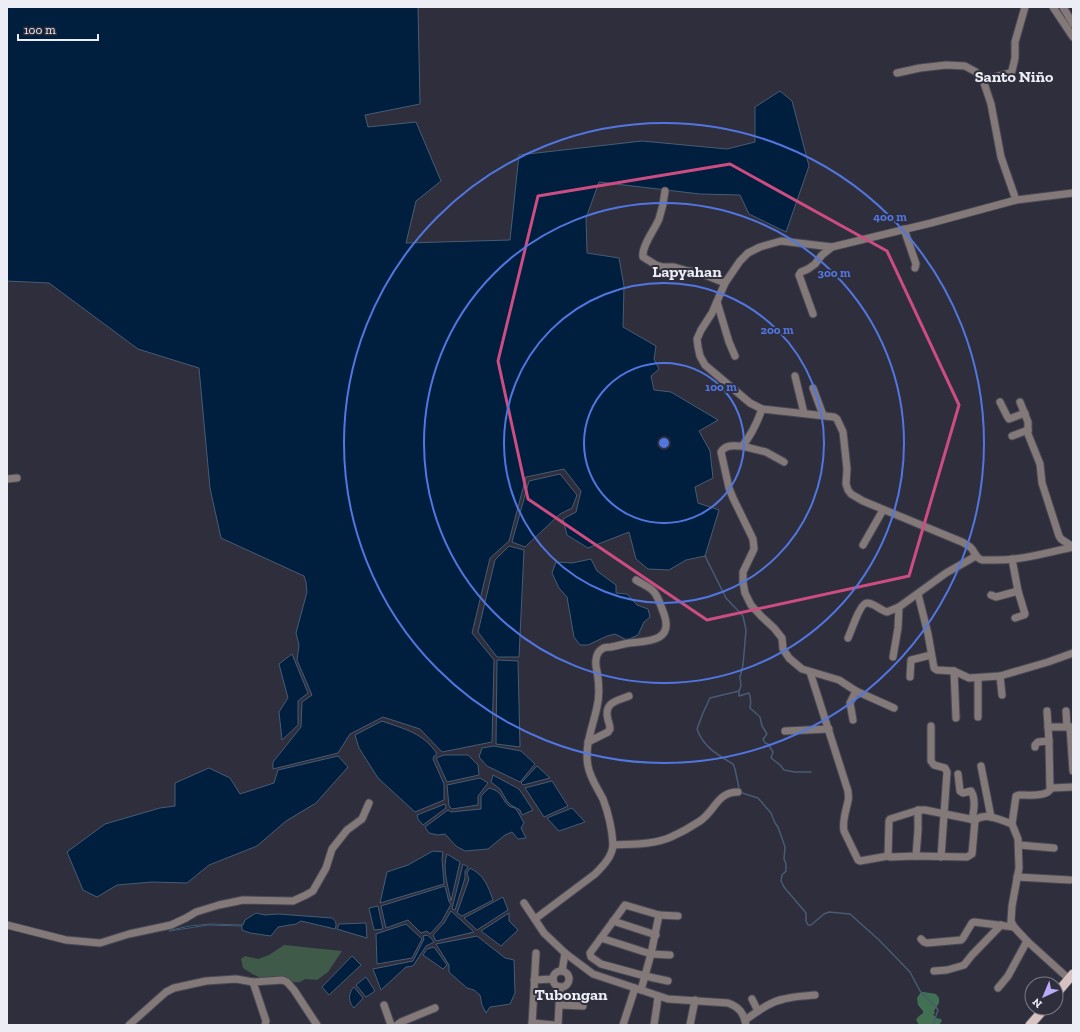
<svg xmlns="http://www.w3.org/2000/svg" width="1080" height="1032" viewBox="0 0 1080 1032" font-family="'Zilla Slab',serif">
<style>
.green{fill:#405a49}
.forest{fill:#417053}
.water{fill:#001e3d;stroke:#475c74}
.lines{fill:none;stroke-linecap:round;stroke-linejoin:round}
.stream{stroke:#475c74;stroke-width:1.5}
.minor-casing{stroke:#4a4956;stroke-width:9}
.major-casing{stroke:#4a4956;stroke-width:11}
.minor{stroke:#827978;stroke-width:7}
.major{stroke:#d5c2c1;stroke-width:9}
.marked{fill:none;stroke:#cd4d82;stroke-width:3;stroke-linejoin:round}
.ring{fill:none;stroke:#5176e0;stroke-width:2}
.labels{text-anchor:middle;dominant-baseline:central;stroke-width:4;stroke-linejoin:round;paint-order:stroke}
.neighbourhood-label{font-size:16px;font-weight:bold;fill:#ededf6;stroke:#2f2e3c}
.centre{fill:#5176e0;stroke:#2f2e3c;stroke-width:2}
.ring-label{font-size:12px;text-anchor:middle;font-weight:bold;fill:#5176e0;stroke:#2f2e3c;stroke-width:4;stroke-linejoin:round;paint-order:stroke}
</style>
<rect width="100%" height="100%" fill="#2f2e3c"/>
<path class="green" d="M284 945 342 951 328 972 317 980 305 979C296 986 291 980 281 978 277 977 273 979 269 979 260 979 250 973 243 968L241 959 245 956 258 959 269 955Z"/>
<path class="forest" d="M921 992H924L936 994 939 998V1003L934 1011 935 1014H933L936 1018 941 1019 942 1021 940 1023 941 1025H919L916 1020 918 1017 923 1013V1011L918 1005 917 998Z"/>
<g class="water">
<path d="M7 7H418L420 104 365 115 368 127 416 122 441 181 416 201 406 243 510 240 519 155 642 141 727 149 755 142V107L780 91 792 101 809 166 786 232 749 214 740 195 700 194 599 182 586 218 587 253 619 258 624 286 623 327 656 346 654 359 659 369 651 376 654 390 671 392 718 420 699 431 710 451 713 478 695 487 698 503 719 510 705 556 686 560 669 570 648 569 636 559 629 532 588 548 567 535 563 519 576 512 581 491 564 469 526 477 509 541 490 558 472 633 494 660 492 742 442 752 420 729 383 717 350 734 338 753 273 769V762L301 727 302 702 312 695 297 660 299 645 296 633 307 592 306 582 304 576 221 538 210 488 199 368 138 349 49 283 7 281Z"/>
<path d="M560 474 577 495 572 508 560 514 525 547 512 542 529 481Z"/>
<path d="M509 546 524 550 519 657H497L478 632 495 560Z"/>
<path d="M591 559 597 571 616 585V593L627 594 637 605 648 609 650 617 644 622 638 635 627 640 615 634 607 636 588 645H580L574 637 567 597 559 588 552 573 556 562 572 563Z"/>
<path d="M292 654 308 693 298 701V725L282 740 279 712 288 698 279 664Z"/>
<path d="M497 660 518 661 520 747 496 744Z"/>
<path d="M382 721C404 729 424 733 437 754L434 756 433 759 444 784V800L415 812 378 778 359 748 355 735Z"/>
<path d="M494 746 521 751 535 764 520 782 487 766 479 757 482 748Z"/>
<path d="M444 755H468L478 765 479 775 447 782 436 758Z"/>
<path d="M338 756 348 767 316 803 286 821 257 846 209 865 187 883 152 882 117 885 97 897 83 890 67 852 105 824 160 808 175 806V783L209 768 230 778 240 794 274 783 278 770Z"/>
<path d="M537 766 550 778 523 785 521 783Z"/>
<path d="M493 775 519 789 533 810 522 815 520 810 511 805 507 801 500 789 491 782Z"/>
<path d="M480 778 488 783 478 796V805L452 809 449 806 447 785Z"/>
<path d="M552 781 568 806 544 817 525 788Z"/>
<path d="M489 788C492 789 496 790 498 792 505 799 505 807 515 808L518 812 524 823 521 828 526 838 518 839 512 832 505 835 488 849 465 851 456 846 445 834 438 835 429 833 425 827 448 810 451 812 481 809V796Z"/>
<path d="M445 804 446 808 423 825 418 819 417 815Z"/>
<path d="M572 808 585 822 559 831 547 818Z"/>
<path d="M433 851 443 852 442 859 444 884 380 903 387 872 408 865Z"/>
<path d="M447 854 460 862 451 901C448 886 442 868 447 854Z"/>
<path d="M463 864 468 867 465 871V878L455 910 452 909Z"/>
<path d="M470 868C484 875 488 886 493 900L462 916 457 913 469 879 467 873Z"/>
<path d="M445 886 449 902 451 904 442 921 430 934 427 931 421 933 408 920 386 928 381 906Z"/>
<path d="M503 897 508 910 477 930 464 918Z"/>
<path d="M378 906 383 929 374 930 369 908Z"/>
<path d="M451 911 474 932 436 941 433 935 444 923Z"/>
<path d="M256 913 265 915 278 914 332 918C336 921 337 924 335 929L301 921 296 924 278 927 271 936 250 933 242 930V926L208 925 189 928 169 931 171 930 190 926 210 924 243 925 245 920Z"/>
<path d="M509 913V921L518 930 501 946 481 931Z"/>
<path d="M366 923 367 938 337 929 339 924Z"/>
<path d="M406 924 422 939 412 958 377 964 376 934Z"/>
<path d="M427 935 431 938 434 942 426 946 413 966 406 967 381 990 373 969 413 961 424 939 423 936Z"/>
<path d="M477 936 505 958 514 960 515 993 510 1004 490 1007 486 1013 482 1005 480 995 474 990 467 988 449 972V965L436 944Z"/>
<path d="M434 947 447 965 443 969 423 955 427 949Z"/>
<path d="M352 956 361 965 329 995 322 987Z"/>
<path d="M366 977 375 991 366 997 356 985Z"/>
<path d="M354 987 363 998 354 1008C348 1002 348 993 354 987Z"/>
</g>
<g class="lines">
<g class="stream">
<path d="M705 556 726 598 743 616 746 630 743 665 740 677 741 686 739 691 710 698 703 713 697 729C703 747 718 755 733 764L735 769 739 788 742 793 758 798 771 813 775 823 778 827 785 847 784 859 786 864V871L782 875 781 881 784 887 806 913V921L808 925H811L824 914 829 912 850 914 879 940 910 972 920 991 936 1007 938 1010 933 1025"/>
<path d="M739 691V696L749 693C751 698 751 703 750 708L760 717 762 726 767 734 763 739 765 743 768 744 773 752 771 758 780 765 784 770 795 772H811"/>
</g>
<defs>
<g id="minor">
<path d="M1053 7 1073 37"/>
<path d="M1063 7 1073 24"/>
<path d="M897 73 920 68 946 65 965 66 976 72 983 80"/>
<path d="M665 191C664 201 662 210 659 219 655 229 641 247 643 257L656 265 663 267H674L688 271 698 272 725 283"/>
<path d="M1073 193 1016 200 931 223 832 247 781 241 760 247 748 253 740 261 725 283 712 313 701 330 697 339 698 347 700 356 705 365 750 403 762 409 834 417 837 419 843 432 847 469 846 484 848 490 851 494 863 501 962 542C965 544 969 545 972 549 975 553 976 558 982 560 984 560 988 560 991 560 1018 561 1047 553 1073 547"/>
<path d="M1016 200 1001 157 991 104 983 80 1010 73 1012 71 1015 58V42L1025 7"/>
<path d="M904 229 916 264 915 268"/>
<path d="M717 302 729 342 735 356"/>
<path d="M813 314 799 275 801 272 808 269 815 264 822 255 832 247"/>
<path d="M795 376 804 413"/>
<path d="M813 388 823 415"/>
<path d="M1000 402 1007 416 1009 419 1025 413"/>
<path d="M1020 402 1028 422V434L1040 464 1042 483 1059 536 1061 539 1073 547"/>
<path d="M762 409C757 423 752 435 742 446 733 446 726 444 721 452L729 488 733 498 753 539 754 549 743 572V582L745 593 751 605 761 616 774 628 782 638 783 649 789 658 796 664 802 669 839 680 856 691 894 708"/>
<path d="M1012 436 1028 430"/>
<path d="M742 446 766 452 784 462"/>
<path d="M7 479 17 478"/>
<path d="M863 545 883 510"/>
<path d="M918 594 928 634 934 668 937 670 954 671 969 678 1000 676 1048 662 1073 653"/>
<path d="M991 595 996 597 1018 591 1012 559"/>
<path d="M1015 618 1024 615 1025 614 1018 591"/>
<path d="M848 638C851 632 860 603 867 603 874 603 880 610 887 612L899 607 946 573 976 556"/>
<path d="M893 657 898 628 899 607"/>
<path d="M954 671 956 718"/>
<path d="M810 672 848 791C848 794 849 798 848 801 846 811 842 821 844 831L858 860 860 861 888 856 890 857 916 856 967 857 972 854 975 820"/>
<path d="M1000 676 1002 695"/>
<path d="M910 677 911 660 931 655"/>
<path d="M1047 711 1049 741 1050 790C1045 797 1027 795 1019 795L1016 796 1012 824 1018 839 1019 868 1012 906 1011 921 1014 927 1027 941 1069 979"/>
<path d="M1066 711 1067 727"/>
<path d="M978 717V678"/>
<path d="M853 720 850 703 856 691"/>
<path d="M931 726V761L934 765 945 768 947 772 941 857"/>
<path d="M1048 727H1073"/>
<path d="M1070 727 1073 771"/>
<path d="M785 731 829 729"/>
<path d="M588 742 608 732 610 729C610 726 609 723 608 720 603 702 617 701 629 696"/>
<path d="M1035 747V745L1038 742 1049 741"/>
<path d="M981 766 991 817"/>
<path d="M958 774 960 791 963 793 971 791C976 799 974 810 972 820"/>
<path d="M1051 788 1073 787"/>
<path d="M613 845C632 844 653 845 671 837 680 833 691 827 700 821 715 811 717 792 738 792"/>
<path d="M1019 845 1054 848"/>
<path d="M888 856 889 821 890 819 919 810H925L975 820C986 812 1000 820 1012 824"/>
<path d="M916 856 918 830V810"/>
<path d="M1017 877 1070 880"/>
<path d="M524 903 544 933 565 953 593 974 668 999 728 1003C739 1007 744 1013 746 1025"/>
<path d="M535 919 595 874C603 866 613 856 613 844 612 830 608 812 603 799 598 789 590 778 588 766 584 746 593 726 597 707 600 695 599 683 597 671 595 664 595 653 602 649 604 647 608 647 611 647 617 646 623 644 629 643 647 641 674 642 664 614 661 607 659 598 654 592 650 587 642 584 636 580"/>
<path d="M613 921 656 935"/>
<path d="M7 925 66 940 100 943 129 934 171 925 186 918 196 912 219 905 243 900 293 901 306 895 313 891 314 889 326 868 332 849 347 830 362 819 369 803"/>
<path d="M601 938 651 954 670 955"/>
<path d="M921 939 924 942 927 943 961 940 963 938 972 923 974 922 1014 927"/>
<path d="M562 971 565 953"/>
<path d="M934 971 947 970 961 966 964 965 972 955 1001 925"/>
<circle cx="561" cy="979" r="8"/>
<path d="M534 980 553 979"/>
<path d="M668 981 645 976 601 964 591 957 590 953 625 905 659 915 678 916"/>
<path d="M253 982 266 1021 265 1025"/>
<path d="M998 988 1008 976 1027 941"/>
<path d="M641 990 651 954 659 915"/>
<path d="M752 999 758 1011"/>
<path d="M384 1005 391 1025"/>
<path d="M560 1005 583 1006"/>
<path d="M745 1020C757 1012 769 1002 784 999 794 996 805 996 815 995"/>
<path d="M532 1023 554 1025"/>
<path d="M129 1025 166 992 174 988 206 981 236 979 253 982 282 980 287 982 294 990 317 1025"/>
<path d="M397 1025 401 1022 435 1008"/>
<path d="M532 1025 536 953"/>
<path d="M558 1025 560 987"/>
<path d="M623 1025 635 988"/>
<path d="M654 1025 657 1005 658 996"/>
<path d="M690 1025 695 1000"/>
</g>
<g id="major">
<path d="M1056 994 1073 974"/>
<path d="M1030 1025 1045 1008"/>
</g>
</defs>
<use href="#minor" class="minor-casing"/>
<use href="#major" class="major-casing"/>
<use href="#minor" class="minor"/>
<use href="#major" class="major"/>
</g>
<path class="marked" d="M730 164 887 251 959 405 909 576 707 620 528 499 498 361 538 196Z"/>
<g class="ring">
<circle cx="664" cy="443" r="80"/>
<circle cx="664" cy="443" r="160"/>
<circle cx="664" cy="443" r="240"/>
<circle cx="664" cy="443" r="320"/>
</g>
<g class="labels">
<g class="neighbourhood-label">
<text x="1014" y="76">Santo Niño</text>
<text x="687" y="271">Lapyahan</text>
<text x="571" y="994">Tubongan</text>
</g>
</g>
<circle cx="664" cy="443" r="6" class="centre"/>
<g class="ring-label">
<text x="890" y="221">400 m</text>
<text x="834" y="277">300 m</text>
<text x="777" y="334">200 m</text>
<text x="721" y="391">100 m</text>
</g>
<rect width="1080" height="1032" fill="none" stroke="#ededf6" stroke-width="16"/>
<g transform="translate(1044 996) rotate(224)"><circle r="19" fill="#2f2e3c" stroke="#7b7a86"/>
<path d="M0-3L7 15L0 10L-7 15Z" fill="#b9abf7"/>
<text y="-6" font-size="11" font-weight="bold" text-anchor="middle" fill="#ededf6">N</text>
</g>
<path d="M18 34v6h80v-6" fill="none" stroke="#ededf6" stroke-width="2"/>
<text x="24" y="34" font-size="12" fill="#ededf6" stroke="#2f2e3c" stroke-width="3" paint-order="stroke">100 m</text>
</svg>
